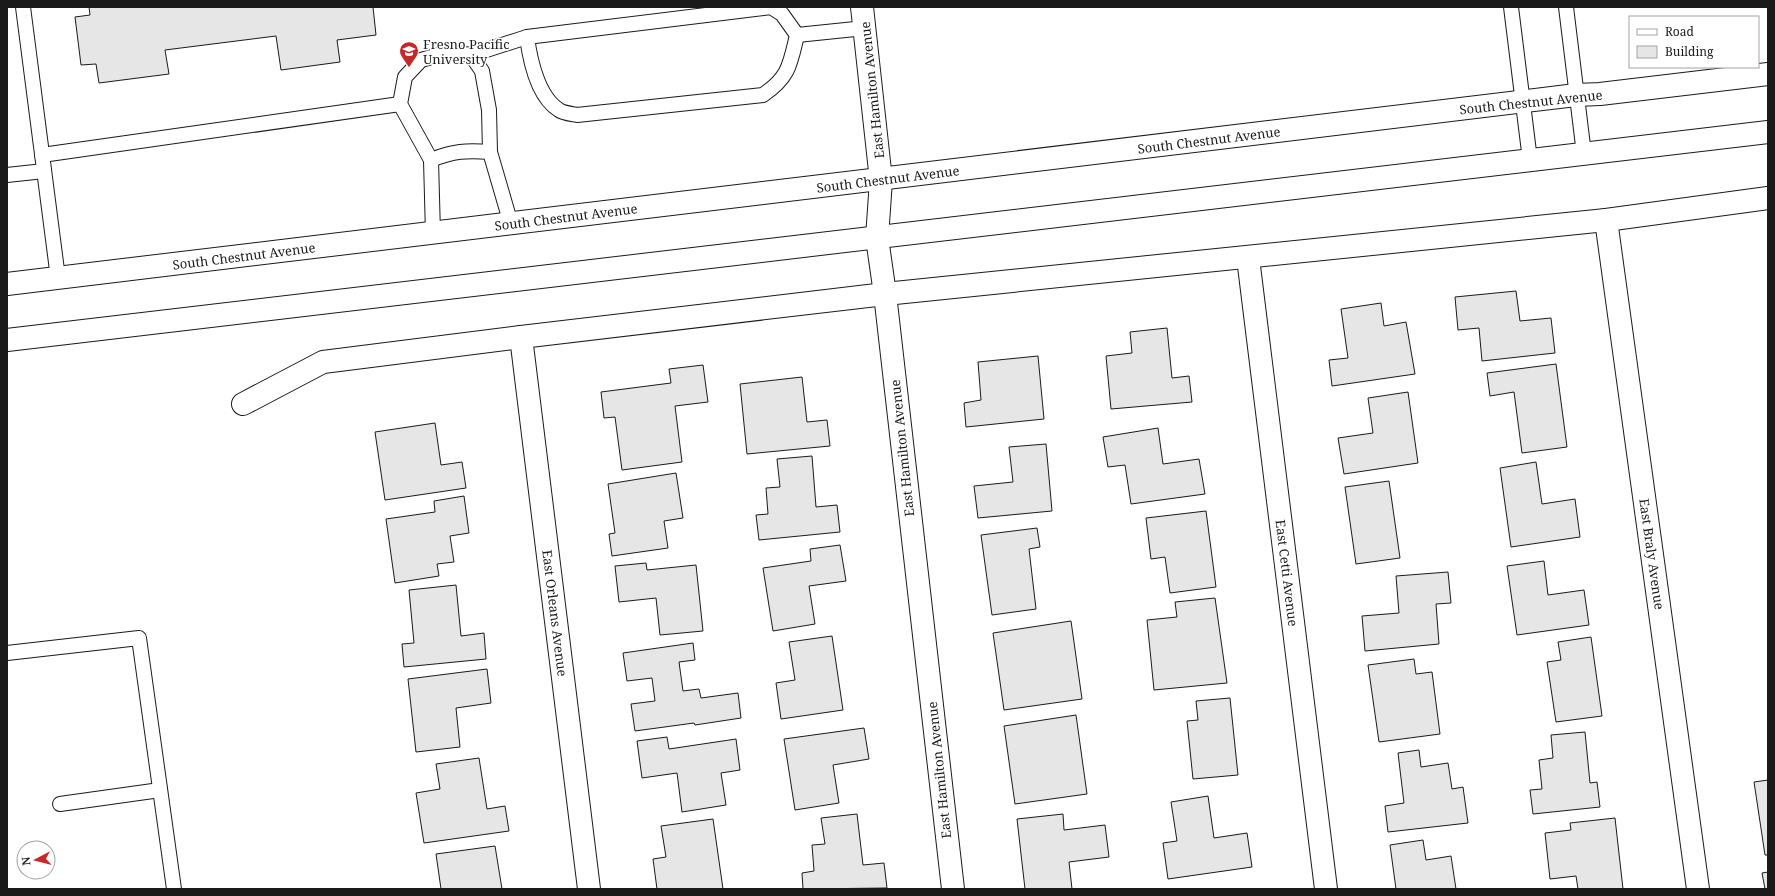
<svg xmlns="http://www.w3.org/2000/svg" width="1775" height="896" viewBox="0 0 1775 896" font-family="'Noto Serif',serif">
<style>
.building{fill:#e6e6e6;stroke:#1a1a1a}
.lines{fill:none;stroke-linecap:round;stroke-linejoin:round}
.service-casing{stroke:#1a1a1a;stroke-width:16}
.minor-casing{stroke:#1a1a1a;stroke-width:24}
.secondary-casing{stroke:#1a1a1a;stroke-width:24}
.service{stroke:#fff;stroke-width:14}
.minor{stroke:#fff;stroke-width:22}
.secondary{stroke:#fff;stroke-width:22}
.labels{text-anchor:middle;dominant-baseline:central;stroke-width:3;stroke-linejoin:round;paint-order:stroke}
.poi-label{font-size:13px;fill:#1a1a1a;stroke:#fff;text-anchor:start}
.street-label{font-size:13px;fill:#1a1a1a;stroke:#fff}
</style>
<rect width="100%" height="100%" fill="#fff"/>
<g class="building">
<path d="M89 7H373L376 35 337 40 340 62 281 70 276 36 165 50 169 74 99 83 96 64 81 65 75 17 90 15Z"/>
<path d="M1516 291 1520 321 1551 318 1555 353 1482 361 1479 328 1458 330 1455 297Z"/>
<path d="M1381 303 1384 326 1406 322 1415 374 1332 386 1329 360 1348 358 1341 309Z"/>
<path d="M1167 328 1172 378 1189 376 1192 402 1111 409 1106 356 1132 353 1130 332Z"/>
<path d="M1038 356 1044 419 966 427 964 403 981 400 978 362Z"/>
<path d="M1556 364 1567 447 1522 453 1514 392 1490 396 1487 373Z"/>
<path d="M703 365 708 402 675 406 682 462 622 470 615 417 604 418 601 392 671 383 669 369Z"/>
<path d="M802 377 807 422 827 420 830 446 747 454 740 384Z"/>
<path d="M1408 392 1418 463 1344 474 1338 438 1373 433 1368 398Z"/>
<path d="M435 423 441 465 462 462 466 488 385 500 375 432Z"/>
<path d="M1158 428 1163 464 1199 459 1205 494 1131 504 1125 465 1108 467 1103 437Z"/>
<path d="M1046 444 1052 511 978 518 974 486 1013 482 1009 447Z"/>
<path d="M812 456 816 507 837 505 840 532 759 540 756 515 768 514 766 488 780 487 777 459Z"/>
<path d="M1536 462 1542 504 1575 499 1580 537 1511 547 1500 468Z"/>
<path d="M676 473 683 518 664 521 668 548 612 556 609 534 615 533 608 484Z"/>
<path d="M1389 481 1400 558 1356 564 1345 487Z"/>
<path d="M464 496 469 533 450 536 454 562 437 564 439 576 395 583 386 519 435 512 434 501Z"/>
<path d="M1206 511 1216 587 1170 593 1165 557 1151 559 1146 518Z"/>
<path d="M1037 528 1040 547 1029 549 1036 609 992 615 981 535Z"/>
<path d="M840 545 846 581 809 586 815 624 773 631 763 568 811 561 810 549Z"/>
<path d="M1544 561 1548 595 1584 590 1589 625 1517 635 1507 566Z"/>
<path d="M646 563 647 570 696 565 703 631 660 635 656 598 619 602 615 566Z"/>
<path d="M1448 572 1451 603 1436 604 1439 644 1365 651 1362 616 1399 613 1396 576Z"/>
<path d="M456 585 461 636 484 633 486 659 404 667 402 644 414 643 409 590Z"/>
<path d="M1215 598 1227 683 1154 690 1147 620 1177 617 1175 602Z"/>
<path d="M1071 621 1082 699 1004 710 993 633Z"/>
<path d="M832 636 843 710 781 719 776 683 795 680 789 642Z"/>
<path d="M1591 637 1602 716 1556 722 1547 662 1561 660 1558 642Z"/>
<path d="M693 643 695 660 679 662 683 691 699 689 701 698 738 693 741 718 695 725 694 723 635 731 631 704 655 701 652 678 627 681 623 653Z"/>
<path d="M1414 659 1416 674 1432 672 1440 734 1379 742 1368 665Z"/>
<path d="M487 669 491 703 456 708 460 747 416 752 408 679Z"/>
<path d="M1230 698 1238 775 1193 779 1187 721 1198 720 1196 701Z"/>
<path d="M1076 715 1087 794 1015 804 1004 726Z"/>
<path d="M864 728 869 759 833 765 839 803 795 810 784 739Z"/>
<path d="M1585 732 1590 783 1597 782 1600 807 1533 814 1530 790 1542 789 1539 760 1553 758 1551 735Z"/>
<path d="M667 737 669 749 736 739 740 770 721 773 726 805 682 812 677 773 642 778 637 741Z"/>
<path d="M1419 750 1421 767 1448 763 1452 789 1463 787 1468 823 1388 832 1385 806 1404 803 1398 753Z"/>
<path d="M479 758 487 809 505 806 509 831 424 843 416 793 440 789 436 764Z"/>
<path d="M1768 780V855H1765L1754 782Z"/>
<path d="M1208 796 1214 838 1247 833 1252 867 1168 879 1163 843 1177 841 1171 802Z"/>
<path d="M857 814 863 865 884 863 887 888 803 889 802 873 814 871 812 845 825 844 821 818Z"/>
<path d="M1063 814 1064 830 1105 825 1109 857 1069 862 1072 889H1025L1017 819Z"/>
<path d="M1615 818 1623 889H1578L1576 876 1550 879 1545 833 1571 830 1570 823Z"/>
<path d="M713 819 723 889H657L653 859 666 857 661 826Z"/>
<path d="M1423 840 1426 860 1451 856 1456 889H1396L1390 845Z"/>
<path d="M495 846 502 889H441L436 854Z"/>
<path d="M1768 872V889H1765L1762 873Z"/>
</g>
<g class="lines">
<defs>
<g id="service">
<path d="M23 7 58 278"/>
<path d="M771 7 782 14 797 35C790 65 789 77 763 95L577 115C572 114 563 113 559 110 538 97 530 60 527 37Z"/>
<path d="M1511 7 1530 160"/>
<path d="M1566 7 1584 154"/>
<path d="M797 35 865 28"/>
<path d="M471 55 527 37"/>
<path d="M42 155 400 104"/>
<path d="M431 160 400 104 405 77 421 60 449 52 471 55 482 71 489 110 490 152"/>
<path d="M7 175 44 171"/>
<path d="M433 234 431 160C453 151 467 150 490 152L511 224"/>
<path d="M7 653 139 638 174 889"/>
<path d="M60 804 160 790"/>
</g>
<g id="minor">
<path d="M862 7 881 180 877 238 885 294 953 889"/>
<path d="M1606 220 1698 889"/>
<path d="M1248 258 1326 889"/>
<path d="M521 337 589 889"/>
<path d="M243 404 323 362 521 337 885 294 1606 220 1768 198"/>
</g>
<g id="secondary">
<path d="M7 284 1576 95 1600 94 1768 74"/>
<path d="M7 340 1768 132"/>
</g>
</defs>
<use href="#service" class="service-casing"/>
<use href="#minor" class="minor-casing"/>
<use href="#secondary" class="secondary-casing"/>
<use href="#service" class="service"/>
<use href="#minor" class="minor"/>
<use href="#secondary" class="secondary"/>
</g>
<defs>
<symbol id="university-pin" viewBox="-11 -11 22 30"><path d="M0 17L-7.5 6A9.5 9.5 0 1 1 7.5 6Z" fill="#c62828" stroke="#fff"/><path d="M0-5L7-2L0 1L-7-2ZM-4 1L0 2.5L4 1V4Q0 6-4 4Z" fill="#fff"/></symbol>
</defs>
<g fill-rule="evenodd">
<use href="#university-pin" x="398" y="40" width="22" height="30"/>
</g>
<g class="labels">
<g class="poi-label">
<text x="423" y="44">Fresno Pacific<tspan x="423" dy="15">University</tspan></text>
</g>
<g class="street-label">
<text transform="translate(872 90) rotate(-96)">East Hamilton Avenue</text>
<text transform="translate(1531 102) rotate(-6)">South Chestnut Avenue</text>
<text transform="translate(1209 140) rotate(-7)">South Chestnut Avenue</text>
<text transform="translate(888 179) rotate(-7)">South Chestnut Avenue</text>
<text transform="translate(566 217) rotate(-7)">South Chestnut Avenue</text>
<text transform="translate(244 256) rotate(-7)">South Chestnut Avenue</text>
<text transform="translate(902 448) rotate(-96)">East Hamilton Avenue</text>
<text transform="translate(1652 554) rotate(82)">East Braly Avenue</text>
<text transform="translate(1287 573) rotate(83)">East Cetti Avenue</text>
<text transform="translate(555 613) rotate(83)">East Orleans Avenue</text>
<text transform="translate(939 770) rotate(-96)">East Hamilton Avenue</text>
</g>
</g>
<rect width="1775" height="896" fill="none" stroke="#1a1a1a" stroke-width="16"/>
<rect x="1629" y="16" width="130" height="52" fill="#ffffff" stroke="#a3a3a3"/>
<rect x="1637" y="29" width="20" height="6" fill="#ffffff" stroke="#a3a3a3"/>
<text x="1665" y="36" font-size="12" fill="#1a1a1a">Road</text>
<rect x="1637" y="46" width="20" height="12" fill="#e6e6e6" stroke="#a3a3a3"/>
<text x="1665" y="56" font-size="12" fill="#1a1a1a">Building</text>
<g transform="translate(36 860) rotate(263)"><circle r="19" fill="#ffffff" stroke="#a3a3a3"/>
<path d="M0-3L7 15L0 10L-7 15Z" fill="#c62828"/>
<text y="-6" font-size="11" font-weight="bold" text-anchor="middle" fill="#1a1a1a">N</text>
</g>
</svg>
